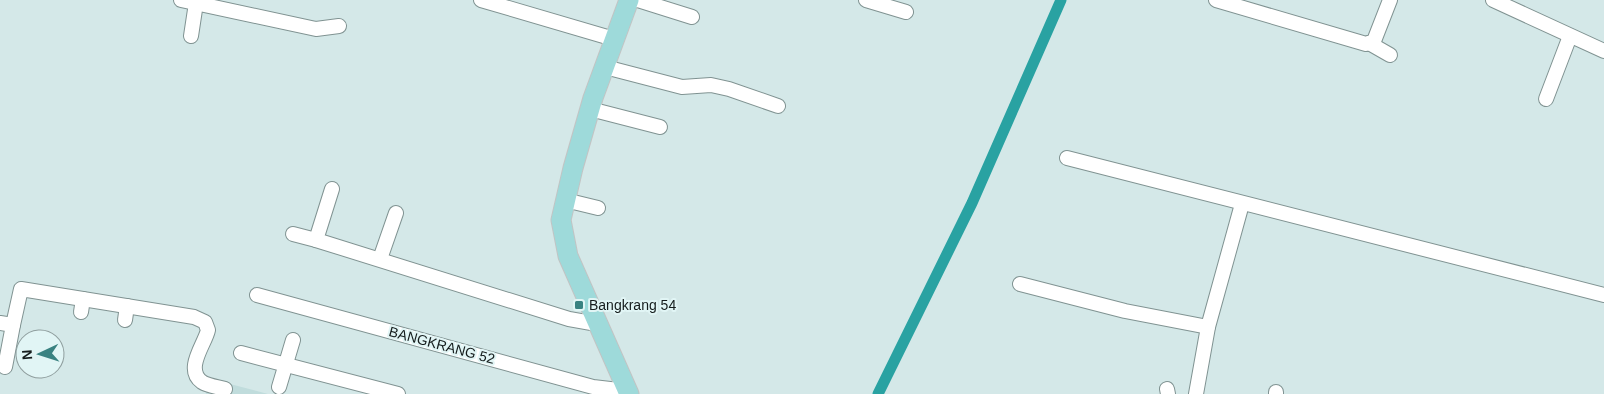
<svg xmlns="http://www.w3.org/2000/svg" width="1604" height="394" viewBox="0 0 1604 394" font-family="Arial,sans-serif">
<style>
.built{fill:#c0dcdc}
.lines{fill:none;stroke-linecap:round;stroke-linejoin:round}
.canal{stroke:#29a2a2;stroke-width:11}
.minor-casing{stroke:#809392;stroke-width:16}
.major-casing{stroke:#c2c4c4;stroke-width:21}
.minor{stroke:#fff;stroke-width:14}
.major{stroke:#9edada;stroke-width:19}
.poi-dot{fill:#398281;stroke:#e1f5f5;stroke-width:2}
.labels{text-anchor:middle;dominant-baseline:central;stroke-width:4;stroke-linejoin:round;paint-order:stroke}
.poi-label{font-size:14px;fill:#151c1c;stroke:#e1f5f5;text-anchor:start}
.street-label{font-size:14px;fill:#151c1c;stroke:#e1f5f5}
</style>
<rect width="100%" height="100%" fill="#d4e8e8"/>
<path class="built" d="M211 379 268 394H206Z"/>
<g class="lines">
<path class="canal" d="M878 394 972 203 1061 0"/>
<defs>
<g id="minor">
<path d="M181 0 316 29 339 26"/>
<path d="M481 0 614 39"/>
<path d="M638 0 692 17"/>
<path d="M866 0 906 12"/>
<path d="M1216 0 1366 44 1374 41 1390 0"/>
<path d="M1493 0 1604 51"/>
<path d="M191 36 196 3"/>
<path d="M1369 43 1390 55"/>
<path d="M605 67 682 87 711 85 729 89 778 106"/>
<path d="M1546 99 1570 36"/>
<path d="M590 109 660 127"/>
<path d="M1067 158 1604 295"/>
<path d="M332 189 316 240 569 319 597 324"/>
<path d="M565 200 598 208"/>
<path d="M293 234 316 240"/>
<path d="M380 259 396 213"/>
<path d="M1020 284 1125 311 1208 327"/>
<path d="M257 295 593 387 627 391"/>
<path d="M81 312 83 299"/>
<path d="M125 320 127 306"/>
<path d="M0 323 13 325 21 289 194 317 205 322 208 330C205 344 184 369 202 382 208 386 218 387 225 389"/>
<path d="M241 353 398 394"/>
<path d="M5 367 13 325"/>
<path d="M279 387 293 340"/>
<path d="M1167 389 1168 394"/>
<path d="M1196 394 1208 327 1242 204"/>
<path d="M1276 394V392"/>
</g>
<path id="major" d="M629 394 568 256 561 220 573 168 593 98 629 0"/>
</defs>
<use href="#minor" class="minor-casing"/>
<use href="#major" class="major-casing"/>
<use href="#minor" class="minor"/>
<use href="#major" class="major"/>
</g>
<rect class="poi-dot" x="574" y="300" width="10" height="10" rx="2.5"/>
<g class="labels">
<g class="poi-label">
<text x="589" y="305">Bangkrang 54</text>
</g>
<g class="street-label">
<text transform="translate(442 345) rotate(15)">BANGKRANG 52</text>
</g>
</g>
<g transform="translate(40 354) rotate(266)"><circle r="24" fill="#e1f5f5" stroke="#8f9e9e"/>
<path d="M0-4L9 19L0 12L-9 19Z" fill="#398281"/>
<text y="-8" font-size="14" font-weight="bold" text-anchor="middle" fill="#151c1c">N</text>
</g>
</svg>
